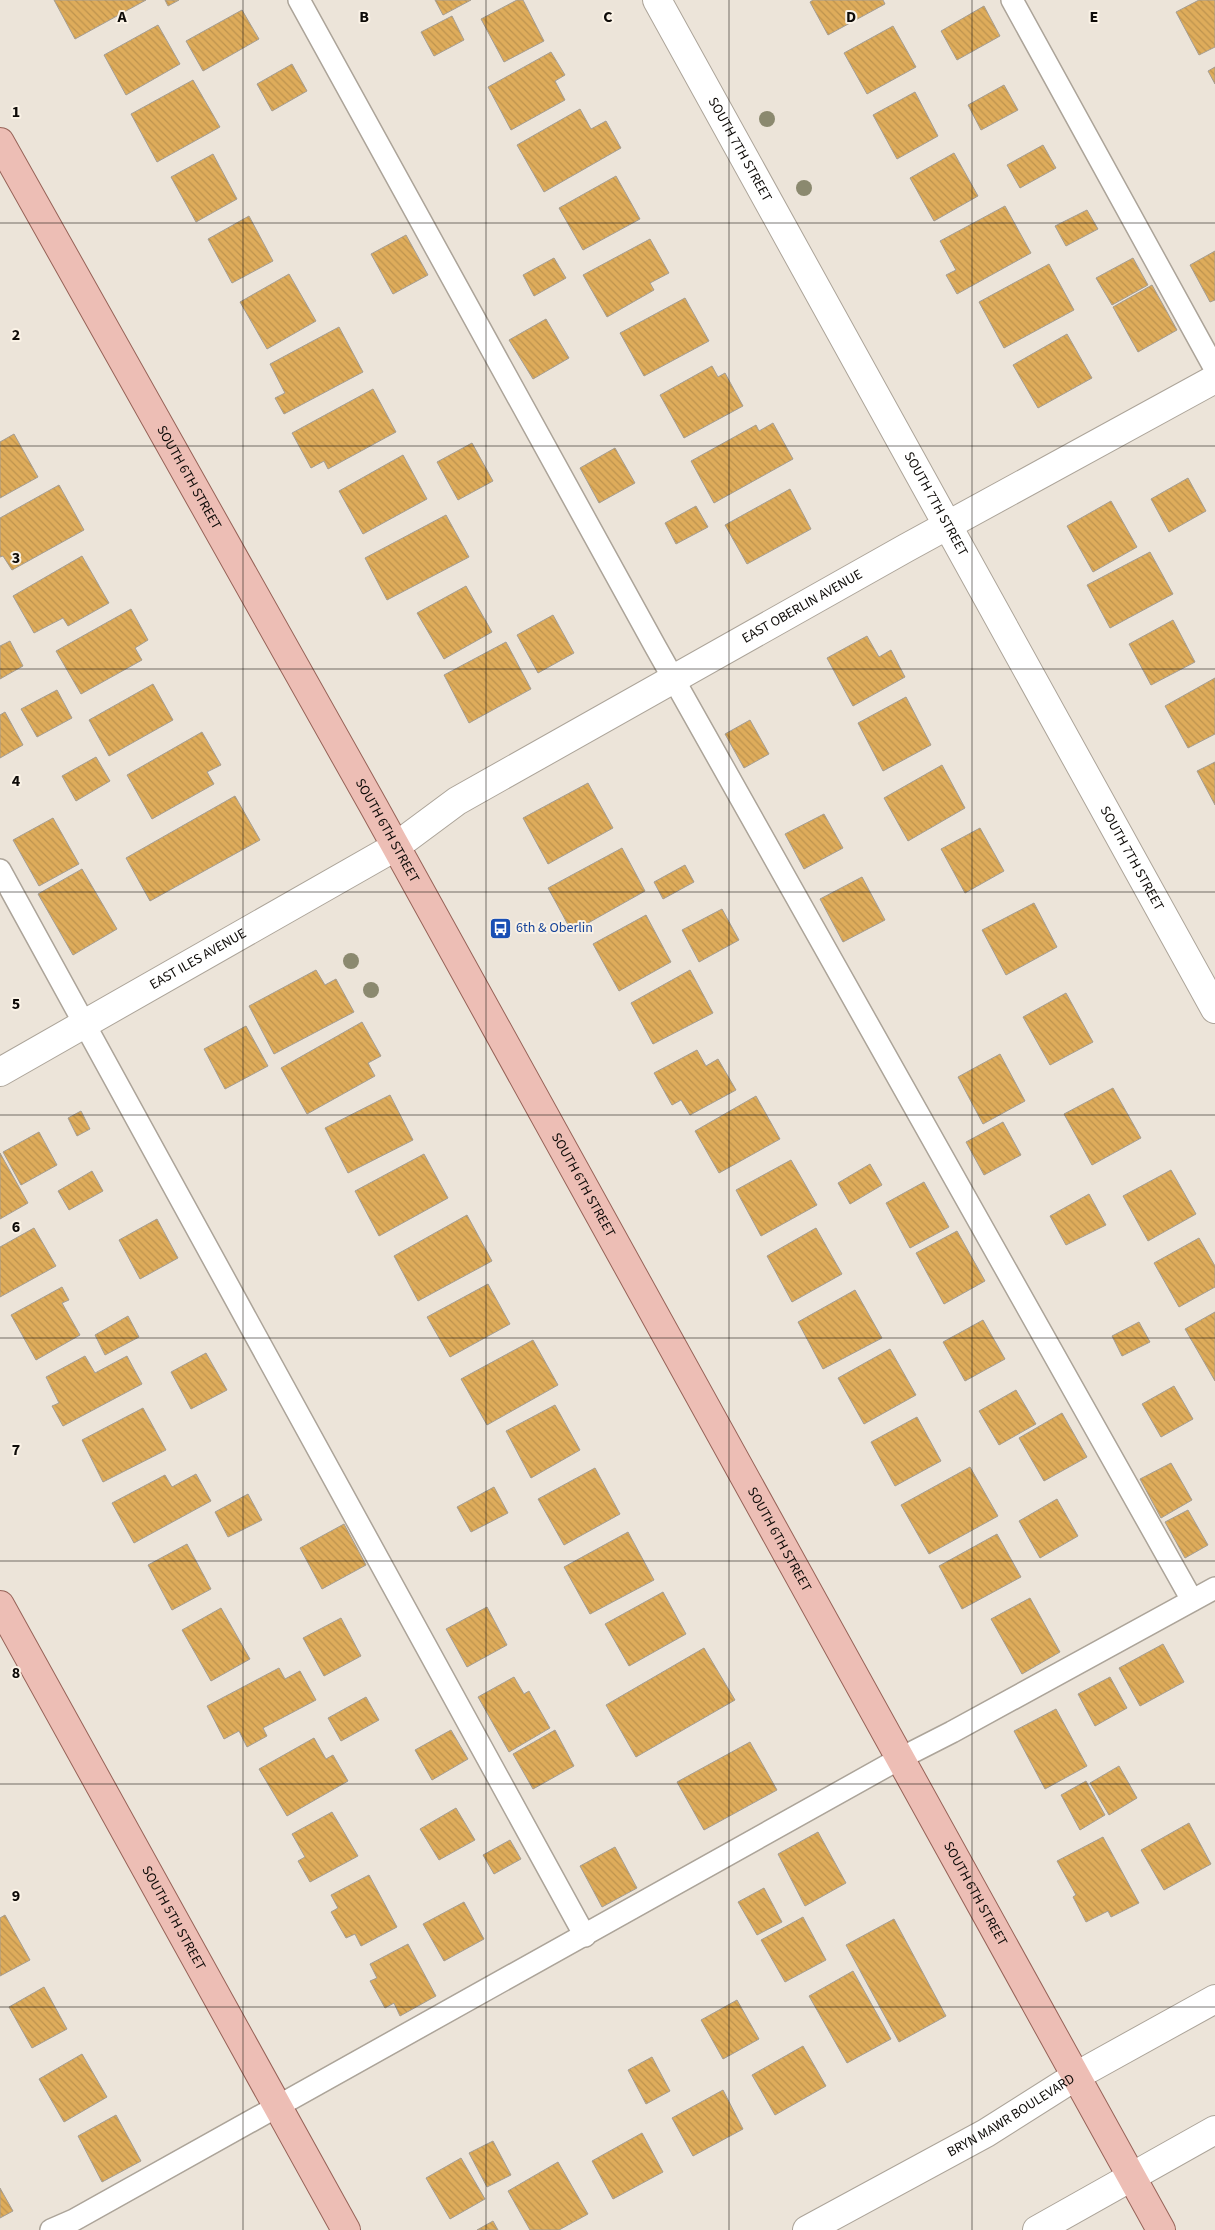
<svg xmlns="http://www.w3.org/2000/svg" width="1215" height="2230" viewBox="0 0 1215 2230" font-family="'Source Sans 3',sans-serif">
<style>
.building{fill:url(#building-back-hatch);stroke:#a59d92}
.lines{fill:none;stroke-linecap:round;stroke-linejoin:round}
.service-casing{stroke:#aca499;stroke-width:24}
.minor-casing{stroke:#aca499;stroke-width:30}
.primary-casing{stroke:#976358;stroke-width:30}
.service{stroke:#fff;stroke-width:21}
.minor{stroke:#fff;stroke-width:28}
.primary{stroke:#edbeb5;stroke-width:28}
.tree{fill:#8b896f}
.grid{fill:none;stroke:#0e0b08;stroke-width:1;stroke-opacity:0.55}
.labels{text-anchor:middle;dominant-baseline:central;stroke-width:4;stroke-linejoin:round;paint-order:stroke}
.street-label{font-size:14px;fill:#0e0b08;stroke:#faf2e6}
.transit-label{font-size:14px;fill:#164399;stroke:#faf2e6;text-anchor:start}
.grid-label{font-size:16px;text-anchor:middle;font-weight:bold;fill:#0e0b08;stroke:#faf2e6;stroke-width:4;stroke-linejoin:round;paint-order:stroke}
</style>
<defs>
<pattern id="building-back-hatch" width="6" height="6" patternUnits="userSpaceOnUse" patternTransform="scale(1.25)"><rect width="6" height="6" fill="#deac5b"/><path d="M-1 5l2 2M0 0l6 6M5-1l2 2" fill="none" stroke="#bd934e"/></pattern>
</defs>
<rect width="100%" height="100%" fill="#ece4d9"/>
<g class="building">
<path d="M54 0H146L75 39Z"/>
<path d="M165 0H179L168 6Z"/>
<path d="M435 0H471L443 15Z"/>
<path d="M517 0H523L544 41 504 62 481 19Z"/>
<path d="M813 0H883L885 4 828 35 810 2Z"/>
<path d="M1199 0H1215V47L1199 55 1176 12Z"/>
<path d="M984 6 1000 36 957 60 941 31Z"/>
<path d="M242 10 259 39 203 71 186 41Z"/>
<path d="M452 16 464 40 434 56 421 32Z"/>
<path d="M158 25 180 64 126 95 104 55Z"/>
<path d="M893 26 916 67 867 94 844 53Z"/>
<path d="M551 52 565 75 555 81 565 100 511 130 488 87Z"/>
<path d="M292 64 307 91 272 111 257 84Z"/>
<path d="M1215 67V84L1208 71Z"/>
<path d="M193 80 220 127 157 162 131 114Z"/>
<path d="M1004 85 1018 110 981 130 968 105Z"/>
<path d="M915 92 938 136 897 159 873 115Z"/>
<path d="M580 109 591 129 606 121 621 148 544 192 517 145Z"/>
<path d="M1043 145 1056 168 1020 188 1007 165Z"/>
<path d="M954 153 978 196 934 221 910 178Z"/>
<path d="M213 154 237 199 196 222 171 177Z"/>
<path d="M616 176 640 219 583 250 559 208Z"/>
<path d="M1005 206 1031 253 957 294 946 275 956 270 940 241Z"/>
<path d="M1087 210 1098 229 1066 246 1055 226Z"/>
<path d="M249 216 273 261 232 283 208 239Z"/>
<path d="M406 235 428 275 393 294 371 254Z"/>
<path d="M650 239 669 273 650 283 654 290 607 317 583 275Z"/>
<path d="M1215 251V300L1210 302 1190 265Z"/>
<path d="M554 258 566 278 534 296 523 275Z"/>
<path d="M1133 258 1148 285 1112 305 1096 278Z"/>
<path d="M1049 264 1074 310 1004 348 979 302Z"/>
<path d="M289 274 316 321 267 349 240 302Z"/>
<path d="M1152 285 1177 330 1138 352 1113 307Z"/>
<path d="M685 298 709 341 644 376 620 333Z"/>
<path d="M546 319 569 358 533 379 509 340Z"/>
<path d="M339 327 363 372 284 414 275 398 285 393 270 364Z"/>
<path d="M1067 334 1092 378 1038 408 1013 365Z"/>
<path d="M712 366 718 377 725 373 743 406 684 438 660 395Z"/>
<path d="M373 389 396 432 328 469 324 461 311 468 292 433Z"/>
<path d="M773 423 793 459 714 503 691 461 756 425 759 431Z"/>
<path d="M14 434 38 477 0 498V442Z"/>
<path d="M472 443 493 481 458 500 437 462Z"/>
<path d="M615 448 635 483 599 503 580 468Z"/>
<path d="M403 455 427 499 363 534 339 491Z"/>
<path d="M1188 478 1206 511 1169 532 1151 499Z"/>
<path d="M59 485 84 530 12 570 3 556 0 557V518Z"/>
<path d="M790 489 811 529 747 564 725 525Z"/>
<path d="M1111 501 1137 547 1093 572 1067 526Z"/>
<path d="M696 506 708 527 676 544 665 523Z"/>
<path d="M446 515 469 557 387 600 365 558Z"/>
<path d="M1150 552 1173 594 1110 628 1087 585Z"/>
<path d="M82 556 109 603 68 626 63 618 34 633 13 596Z"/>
<path d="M466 586 492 632 444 659 417 613Z"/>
<path d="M131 609 148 640 135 648 142 660 81 694 56 651Z"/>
<path d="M553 615 574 653 538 673 517 635Z"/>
<path d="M1173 620 1195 662 1151 685 1129 644Z"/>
<path d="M867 636 879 657 891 650 905 677 853 706 827 658Z"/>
<path d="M10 641 23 666 0 679V646Z"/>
<path d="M506 642 531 689 469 723 444 675Z"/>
<path d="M1215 678V734L1188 748 1165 706Z"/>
<path d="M153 684 173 720 109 756 89 720Z"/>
<path d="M57 690 72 718 37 737 21 709Z"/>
<path d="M906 697 931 745 883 771 858 723Z"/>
<path d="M5 712 23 745 0 758V715Z"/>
<path d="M750 720 769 754 744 768 725 734Z"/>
<path d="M202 732 221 765 207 772 214 784 152 819 127 775Z"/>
<path d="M96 757 110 781 76 801 62 776Z"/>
<path d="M1215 762V805L1197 771Z"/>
<path d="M942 765 965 808 908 841 884 798Z"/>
<path d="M588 783 613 828 548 864 523 818Z"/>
<path d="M235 796 260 840 150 901 126 858Z"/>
<path d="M824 814 843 848 804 869 785 834Z"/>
<path d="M53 818 79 864 39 886 13 840Z"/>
<path d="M980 828 1004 871 965 893 941 849Z"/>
<path d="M622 848 645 891 572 932 548 888Z"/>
<path d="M685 865 694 882 663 899 654 882Z"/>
<path d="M82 869 117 929 73 955 38 894Z"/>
<path d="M862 877 885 920 843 942 820 899Z"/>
<path d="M1034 903 1057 947 1006 975 982 930Z"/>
<path d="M722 909 739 940 699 962 682 930Z"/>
<path d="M646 915 671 962 619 991 593 944Z"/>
<path d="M316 970 325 985 336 979 354 1012 274 1054 249 1006Z"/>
<path d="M690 970 713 1013 653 1044 631 1003Z"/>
<path d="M1066 993 1093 1042 1050 1065 1023 1017Z"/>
<path d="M362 1022 381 1056 368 1063 375 1076 307 1114 281 1068Z"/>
<path d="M246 1026 268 1066 225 1089 204 1049Z"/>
<path d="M697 1050 706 1066 718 1059 736 1090 690 1115 681 1100 672 1105 654 1073Z"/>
<path d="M1000 1054 1025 1101 983 1124 958 1077Z"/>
<path d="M1113 1088 1141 1138 1092 1165 1064 1114Z"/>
<path d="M390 1095 413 1140 348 1173 325 1128Z"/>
<path d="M756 1096 780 1139 719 1173 695 1131Z"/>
<path d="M81 1111 90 1129 77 1136 68 1118Z"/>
<path d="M1003 1122 1021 1155 984 1175 966 1142Z"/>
<path d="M39 1132 57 1165 21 1185 3 1152Z"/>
<path d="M0 1153 28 1203 0 1219Z"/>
<path d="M424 1154 448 1198 379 1236 355 1191Z"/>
<path d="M791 1160 817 1205 761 1236 736 1190Z"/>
<path d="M870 1164 882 1185 850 1204 838 1183Z"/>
<path d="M1171 1170 1196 1214 1148 1241 1123 1196Z"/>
<path d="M92 1171 103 1191 69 1210 58 1191Z"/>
<path d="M924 1182 949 1227 910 1248 886 1203Z"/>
<path d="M1089 1194 1106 1225 1066 1245 1050 1216Z"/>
<path d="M467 1215 492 1261 418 1301 394 1256Z"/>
<path d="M157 1219 178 1258 140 1279 119 1240Z"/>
<path d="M34 1228 56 1266 0 1297V1247Z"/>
<path d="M816 1228 842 1274 792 1302 767 1256Z"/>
<path d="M957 1231 985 1281 944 1304 916 1253Z"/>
<path d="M1199 1238 1215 1266V1287L1179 1307 1154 1263Z"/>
<path d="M488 1284 510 1324 450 1357 427 1317Z"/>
<path d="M62 1287 69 1300 62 1303 80 1335 36 1360 11 1315Z"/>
<path d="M855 1290 882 1338 823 1369 798 1322Z"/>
<path d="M1215 1312V1381L1185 1329Z"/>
<path d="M128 1316 139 1337 105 1355 95 1335Z"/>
<path d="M983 1320 1005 1359 965 1381 943 1342Z"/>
<path d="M1139 1322 1150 1342 1122 1356 1112 1336Z"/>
<path d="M533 1340 558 1385 487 1425 461 1379Z"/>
<path d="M890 1349 916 1395 864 1424 838 1378Z"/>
<path d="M206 1353 227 1390 191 1409 171 1372Z"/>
<path d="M85 1356 95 1373 127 1356 142 1384 63 1426 52 1406 59 1403 46 1377Z"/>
<path d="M1174 1386 1193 1419 1161 1437 1142 1404Z"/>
<path d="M1016 1390 1036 1424 999 1445 979 1411Z"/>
<path d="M555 1405 580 1450 531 1478 506 1431Z"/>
<path d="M143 1408 166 1450 103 1482 82 1440Z"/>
<path d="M1062 1413 1087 1457 1044 1481 1019 1438Z"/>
<path d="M917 1417 941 1461 895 1486 871 1442Z"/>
<path d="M1171 1463 1192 1500 1161 1518 1140 1479Z"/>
<path d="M970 1467 998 1516 929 1554 901 1505Z"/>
<path d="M595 1468 620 1514 564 1545 538 1499Z"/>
<path d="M196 1474 211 1501 134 1543 112 1503 165 1475 172 1487Z"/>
<path d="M494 1487 508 1513 471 1532 457 1507Z"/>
<path d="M248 1494 262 1520 228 1537 215 1512Z"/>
<path d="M1057 1499 1078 1536 1040 1558 1019 1521Z"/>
<path d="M1188 1510 1208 1545 1185 1558 1165 1522Z"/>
<path d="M344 1524 366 1565 322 1589 300 1548Z"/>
<path d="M628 1532 654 1580 590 1614 564 1567Z"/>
<path d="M997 1534 1021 1577 962 1609 939 1566Z"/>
<path d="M187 1544 211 1589 172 1610 148 1565Z"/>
<path d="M663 1592 686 1634 629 1666 605 1624Z"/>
<path d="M1030 1598 1060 1652 1022 1674 991 1619Z"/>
<path d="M487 1607 507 1645 467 1667 446 1629Z"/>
<path d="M221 1608 250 1659 211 1681 182 1630Z"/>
<path d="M341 1618 361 1656 324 1676 303 1638Z"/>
<path d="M1163 1644 1184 1682 1140 1706 1119 1668Z"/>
<path d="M704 1648 735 1700 636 1757 606 1705Z"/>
<path d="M279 1668 285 1679 300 1671 316 1700 263 1728 267 1736 247 1747 239 1731 224 1739 207 1706Z"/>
<path d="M514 1677 524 1694 529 1691 550 1728 509 1752 478 1697Z"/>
<path d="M1110 1677 1127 1708 1095 1726 1078 1694Z"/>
<path d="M366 1697 379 1720 341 1741 328 1718Z"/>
<path d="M1056 1709 1087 1766 1045 1789 1014 1731Z"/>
<path d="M451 1730 468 1759 432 1780 415 1750Z"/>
<path d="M555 1730 574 1766 533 1789 513 1754Z"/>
<path d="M314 1738 326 1759 333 1755 348 1781 287 1816 259 1769Z"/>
<path d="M750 1742 777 1790 704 1830 677 1782Z"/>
<path d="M1119 1766 1137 1798 1109 1815 1090 1783Z"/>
<path d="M1086 1781 1105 1815 1080 1830 1061 1795Z"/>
<path d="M456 1808 475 1840 439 1860 420 1829Z"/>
<path d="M332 1812 358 1856 310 1882 298 1861 305 1857 292 1834Z"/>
<path d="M1189 1823 1211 1864 1164 1890 1141 1850Z"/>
<path d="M818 1832 846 1883 805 1906 778 1854Z"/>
<path d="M1103 1837 1139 1903 1111 1917 1108 1911 1086 1922 1073 1897 1076 1895 1057 1861Z"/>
<path d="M510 1840 521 1859 494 1874 483 1855Z"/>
<path d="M615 1847 637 1888 602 1907 580 1866Z"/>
<path d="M369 1875 397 1927 361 1946 355 1934 346 1938 331 1912 338 1908 331 1895Z"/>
<path d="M764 1888 782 1922 757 1935 738 1902Z"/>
<path d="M464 1902 484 1939 444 1961 423 1924Z"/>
<path d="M5 1915 30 1960 0 1976V1918Z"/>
<path d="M803 1917 826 1960 785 1982 761 1940Z"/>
<path d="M894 1919 946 2016 899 2042 846 1945Z"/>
<path d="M408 1944 436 1996 400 2016 394 2003 385 2008 370 1981 377 1978 370 1964Z"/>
<path d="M853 1971 891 2039 847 2063 809 1996Z"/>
<path d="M44 1987 67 2029 32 2048 9 2007Z"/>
<path d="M737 2000 759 2039 723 2059 701 2020Z"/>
<path d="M803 2046 826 2086 775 2115 752 2075Z"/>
<path d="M82 2054 107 2097 64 2122 39 2079Z"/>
<path d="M652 2057 670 2091 646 2104 628 2070Z"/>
<path d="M723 2090 743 2129 693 2156 672 2118Z"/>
<path d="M116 2115 141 2161 102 2182 78 2136Z"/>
<path d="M642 2133 663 2172 613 2199 592 2161Z"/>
<path d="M493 2141 511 2175 487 2187 469 2153Z"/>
<path d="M461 2158 485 2199 450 2219 426 2178Z"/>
<path d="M558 2162 588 2214 559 2230H530L508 2191Z"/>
<path d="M0 2188 13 2211 0 2218Z"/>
<path d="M493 2221 498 2230H477Z"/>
</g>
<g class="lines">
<defs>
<g id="service">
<path d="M299 0 655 646 1192 1600"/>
<path d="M1012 0 1215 369"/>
<path d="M0 870 585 1936"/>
<path d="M51 2230 74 2220 899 1759 952 1732 1215 1588"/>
</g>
<g id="minor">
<path id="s1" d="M657 0 1215 1009"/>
<path id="s2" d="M0 1072 395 847 457 801 906 548 1215 379"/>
<path id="s3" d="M807 2230 986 2133 1076 2076 1215 1999"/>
<path d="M1037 2230 1215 2130"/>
</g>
<g id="primary">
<path id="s4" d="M0 142 374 807 1161 2230"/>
<path id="s5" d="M0 1605 346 2230"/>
</g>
</defs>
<use href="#service" class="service-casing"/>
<use href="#minor" class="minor-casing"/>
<use href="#primary" class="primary-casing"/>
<use href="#service" class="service"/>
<use href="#minor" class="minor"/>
<use href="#primary" class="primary"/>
</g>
<g class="tree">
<circle cx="767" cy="119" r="8"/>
<circle cx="804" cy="188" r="8"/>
<circle cx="351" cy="961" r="8"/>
<circle cx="371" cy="990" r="8"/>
</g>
<path class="grid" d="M243 0V2230M486 0V2230M729 0V2230M972 0V2230M0 223H1215M0 446H1215M0 669H1215M0 892H1215M0 1115H1215M0 1338H1215M0 1561H1215M0 1784H1215M0 2007H1215"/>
<defs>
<symbol id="bus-square" viewBox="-11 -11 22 22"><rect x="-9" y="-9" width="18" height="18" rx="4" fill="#1a4fb4" stroke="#faf2e6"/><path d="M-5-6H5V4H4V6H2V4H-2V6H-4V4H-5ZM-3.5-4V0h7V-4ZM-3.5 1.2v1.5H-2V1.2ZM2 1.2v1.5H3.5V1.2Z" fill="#fff"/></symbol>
</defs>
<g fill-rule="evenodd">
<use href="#bus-square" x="488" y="916" width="25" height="25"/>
</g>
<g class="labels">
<g class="street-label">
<text stroke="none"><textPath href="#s1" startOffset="171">SOUTH 7TH STREET</textPath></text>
<text stroke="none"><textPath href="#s4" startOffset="385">SOUTH 6TH STREET</textPath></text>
<text stroke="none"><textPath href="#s1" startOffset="576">SOUTH 7TH STREET</textPath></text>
<text stroke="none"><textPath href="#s2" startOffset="928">EAST OBERLIN AVENUE</textPath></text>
<text stroke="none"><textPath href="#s4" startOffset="790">SOUTH 6TH STREET</textPath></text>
<text stroke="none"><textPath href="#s1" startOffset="981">SOUTH 7TH STREET</textPath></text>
<text stroke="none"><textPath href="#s2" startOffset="228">EAST ILES AVENUE</textPath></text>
<text stroke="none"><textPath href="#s4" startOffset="1195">SOUTH 6TH STREET</textPath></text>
<text stroke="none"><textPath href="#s4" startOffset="1600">SOUTH 6TH STREET</textPath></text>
<text stroke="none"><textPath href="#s4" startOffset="2005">SOUTH 6TH STREET</textPath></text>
<text stroke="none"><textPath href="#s5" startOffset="358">SOUTH 5TH STREET</textPath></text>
<text stroke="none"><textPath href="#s3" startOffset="234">BRYN MAWR BOULEVARD</textPath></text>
</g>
<g class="transit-label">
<text x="516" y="928">6th &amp; Oberlin</text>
</g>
</g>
<g class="grid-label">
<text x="122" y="22">A</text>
<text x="364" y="22">B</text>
<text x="608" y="22">C</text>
<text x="851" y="22">D</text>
<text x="1094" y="22">E</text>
<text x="16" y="117">1</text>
<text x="16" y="340">2</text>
<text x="16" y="563">3</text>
<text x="16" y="786">4</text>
<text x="16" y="1009">5</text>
<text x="16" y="1232">6</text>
<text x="16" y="1455">7</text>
<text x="16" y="1678">8</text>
<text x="16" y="1901">9</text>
</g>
</svg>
